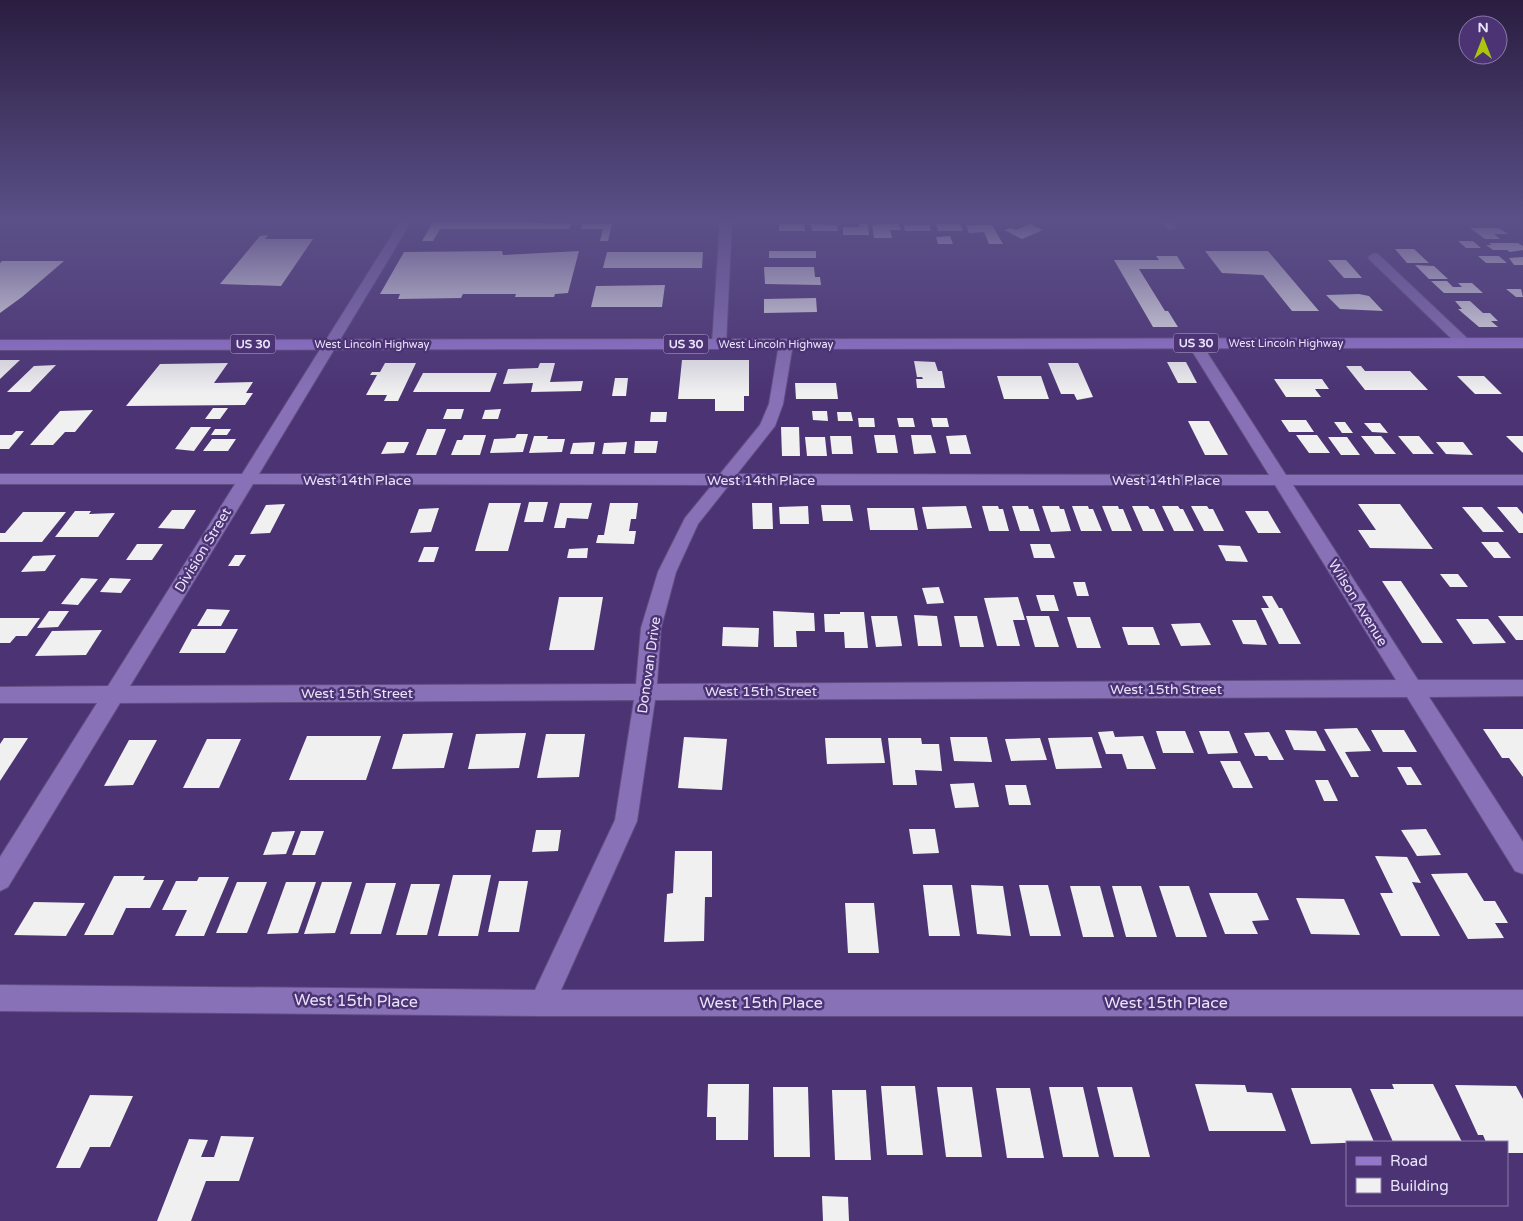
<svg xmlns="http://www.w3.org/2000/svg" width="1523" height="1221" viewBox="0 0 1523 1221" font-family="'Varela Round',sans-serif">
<style>
.building{fill:#f0f0f0}
.lines{fill:none;stroke-linecap:round;stroke-linejoin:round}
.minor-casing{stroke:#624e81;stroke-width:2}
.major-casing{stroke:#624e81;stroke-width:2}
.minor{fill:#8871b6;fill-rule:evenodd}
.major{fill:#9576cf;fill-rule:evenodd}
.labels{text-anchor:middle;dominant-baseline:central;stroke-width:5;stroke-linejoin:round;paint-order:stroke}
.far-street-label{font-size:11px;fill:#eae4fb;stroke:#4c3474}
.shield{fill:#4c3474;stroke:#bbafd2;stroke-width:1}
.shield-label{font-size:12px;font-weight:bold;fill:#eae4fb}
.street-label{font-size:14px;fill:#eae4fb;stroke:#4c3474}
.near-street-label{font-size:16px;fill:#eae4fb;stroke:#4c3474}
</style>
<rect width="100%" height="100%" fill="#4c3474"/>
<g class="building">
<path d="M433 222H504L571 224 569 229H440L433 241H422Z"/>
<path d="M582 224H612L608 241H600L603 229H581Z"/>
<path d="M779 224H804L805 231H779Z"/>
<path d="M811 224 837 225 838 231H812Z"/>
<path d="M859 224H868L869 235H843V227H859Z"/>
<path d="M886 224H899L901 230H890L892 238H874L872 225Z"/>
<path d="M936 224H960L963 231H938Z"/>
<path d="M1030 224 1043 230 1022 239 1004 230 1010 228 1016 230Z"/>
<path d="M904 225H929L931 231H905Z"/>
<path d="M966 225H992L1003 244H989L984 232 969 233Z"/>
<path d="M1470 228H1499L1508 234H1494L1500 239H1485Z"/>
<path d="M268 235 265 239H313L281 286 220 284 260 236Z"/>
<path d="M950 236 953 244H938L936 237Z"/>
<path d="M1458 241H1473L1481 248H1466Z"/>
<path d="M1489 243H1518L1523 246V250L1510 252 1507 250H1493L1486 245H1492Z"/>
<path d="M1395 249H1414L1429 263H1407Z"/>
<path d="M502 251 503 255 579 251 568 293 555 294 554 297H515L516 294H463L461 298 398 299 400 294H380L404 252Z"/>
<rect x="769" y="251" width="47" height="7"/>
<path d="M1205 251H1268L1319 311H1292L1263 275 1222 273Z"/>
<path d="M607 252H703L702 268H603Z"/>
<path d="M1156 256H1177L1185 269H1139L1165 311H1168L1178 327H1153L1114 260H1159Z"/>
<path d="M1478 256H1499L1507 263H1486Z"/>
<path d="M1523 257V265H1514L1509 258Z"/>
<path d="M1328 260H1346L1362 278H1344Z"/>
<path d="M2 261H64L22 297 0 313V263Z"/>
<path d="M1415 265 1434 266 1448 279H1429Z"/>
<path d="M764 267H814L815 277H820L821 285 765 284Z"/>
<path d="M1431 281H1447L1453 287H1462L1458 283H1472L1483 293H1444Z"/>
<path d="M665 285 662 307H591L596 286Z"/>
<path d="M1506 289H1521L1523 297H1516Z"/>
<path d="M1359 294 1369 296 1383 311 1340 309 1326 295Z"/>
<path d="M816 298 817 312 764 313V299Z"/>
<path d="M1455 301H1470L1483 313H1490L1498 321H1491L1498 327H1479L1458 309H1462Z"/>
<path d="M0 360H20L0 379Z"/>
<path d="M682 360H749V396H744V411H715V399H678Z"/>
<path d="M914 361 935 362 938 371H942L945 388H917L916 379H923L922 377H917Z"/>
<path d="M1167 362H1186L1197 383H1178Z"/>
<path d="M228 363 214 383 253 382 246 393H253L245 405 126 406 160 364Z"/>
<path d="M385 363H416L398 401H384L387 395H366L377 375H370L372 372H380Z"/>
<path d="M540 363H555L550 382 583 381 581 391 531 392 533 383 503 384 508 369 538 368Z"/>
<path d="M1048 363H1078L1093 397 1077 400 1074 394H1061Z"/>
<path d="M56 365 30 392H7L34 366Z"/>
<path d="M1346 366H1361L1365 371H1410L1428 390H1365Z"/>
<path d="M423 373H497L490 392H413Z"/>
<path d="M997 376H1041L1049 399H1004Z"/>
<path d="M1457 376H1484L1502 394H1475Z"/>
<path d="M615 378H628L626 396H612Z"/>
<path d="M1274 379H1322L1329 389H1315L1321 397H1286Z"/>
<path d="M795 383H836L838 399H796Z"/>
<path d="M213 408H228L220 419H205Z"/>
<path d="M447 409H464L461 419H443Z"/>
<path d="M501 409 498 419H482L485 410Z"/>
<path d="M93 410 75 432H65L53 445H30L60 411Z"/>
<path d="M812 411H827L828 421 813 420Z"/>
<path d="M651 412H667L666 422H650Z"/>
<path d="M837 412H851L853 421H838Z"/>
<path d="M858 418H874L875 427H859Z"/>
<path d="M897 418H913L915 427H899Z"/>
<path d="M931 418H947L949 427H933Z"/>
<path d="M1281 420H1306L1314 432H1289Z"/>
<path d="M1188 421H1209L1228 455H1205Z"/>
<path d="M1334 422H1345L1353 433H1342Z"/>
<path d="M1364 423H1380L1388 433 1372 432Z"/>
<path d="M191 427H211L194 451 175 449Z"/>
<path d="M781 427H799L800 456H782Z"/>
<path d="M215 429H231L227 435H211Z"/>
<path d="M427 429H446L436 455H416Z"/>
<path d="M16 431H24L9 449H0V435H12Z"/>
<path d="M517 434H528L523 452 490 453 494 439 515 438Z"/>
<path d="M464 435H486L480 455H451L457 440H462Z"/>
<path d="M874 435H895L898 453H877Z"/>
<path d="M911 435H931L936 453 914 454Z"/>
<path d="M966 435 971 454H950L946 436Z"/>
<path d="M1296 435H1317L1330 453H1309Z"/>
<path d="M534 436H548L547 439H565L562 452 529 453Z"/>
<path d="M830 436H851L853 454H832Z"/>
<path d="M1361 436H1381L1396 454H1375Z"/>
<path d="M1398 436H1419L1434 454H1413Z"/>
<path d="M1506 436H1523V453Z"/>
<path d="M805 437H825L827 456H807Z"/>
<path d="M1328 437H1347L1360 455H1341Z"/>
<path d="M212 439H236L228 451H203Z"/>
<path d="M635 441H658L656 453H634Z"/>
<path d="M387 442H409L404 453 381 454Z"/>
<path d="M595 442 593 454H570L573 443Z"/>
<path d="M627 442 625 454H602L604 443Z"/>
<path d="M1436 442H1463L1473 455 1446 454Z"/>
<path d="M529 502H548L543 522H524Z"/>
<path d="M489 503H521L508 551H475Z"/>
<path d="M560 503H592L588 519 567 518 565 528H554Z"/>
<path d="M610 503H638L636 519H631L629 531H636L634 544 596 543 598 535H604Z"/>
<path d="M752 503H772L773 529H753Z"/>
<path d="M285 504 270 533 250 534 266 505Z"/>
<path d="M1358 504H1400L1433 549 1370 548 1358 530H1376Z"/>
<path d="M821 505H850L853 521H823Z"/>
<path d="M808 506 809 524H780L779 507Z"/>
<path d="M966 506 972 528 927 529 922 507Z"/>
<path d="M982 506H998L999 509H1003L1009 531H989Z"/>
<path d="M1012 506H1028L1029 509H1033L1040 531H1020Z"/>
<path d="M1042 506H1059L1060 509H1064L1071 531 1051 532Z"/>
<path d="M1072 506H1088L1089 509H1093L1102 531H1081Z"/>
<path d="M1102 506H1118L1119 509H1123L1132 531H1112Z"/>
<path d="M1132 506H1148L1150 509H1154L1164 531H1143Z"/>
<path d="M1162 506H1178L1180 509H1183L1194 531H1174Z"/>
<path d="M1191 506H1207L1209 509H1213L1224 531H1204Z"/>
<path d="M1462 507H1482L1504 532H1483Z"/>
<path d="M1497 507H1517L1523 514V533H1519Z"/>
<path d="M439 508 431 532 410 533 419 509Z"/>
<path d="M867 508H914L918 530H870Z"/>
<path d="M172 510H196L184 529 158 528Z"/>
<path d="M75 511H91L89 514 115 513 98 537H55Z"/>
<path d="M1245 511H1268L1281 533H1258Z"/>
<path d="M23 512H66L42 542H0V533H5Z"/>
<path d="M1481 542H1498L1511 558H1494Z"/>
<path d="M137 544H163L152 560H126Z"/>
<path d="M1030 544H1050L1055 558H1034Z"/>
<path d="M1218 545 1240 546 1248 562 1226 561Z"/>
<path d="M424 547H439L434 562H418Z"/>
<path d="M588 548 587 558H567L569 549Z"/>
<path d="M56 555 45 571 21 572 33 556Z"/>
<path d="M235 555H246L239 566H228Z"/>
<path d="M1440 574H1458L1468 587H1450Z"/>
<path d="M81 578 98 579 78 605 61 604Z"/>
<path d="M110 578 131 579 121 593 100 592Z"/>
<path d="M1382 581H1401L1443 643H1422Z"/>
<path d="M1073 582H1085L1089 596H1077Z"/>
<path d="M939 587 944 603 927 604 922 588Z"/>
<path d="M1036 595H1054L1059 611H1041Z"/>
<path d="M1262 596H1272L1279 608H1282L1301 644H1279L1261 608H1269Z"/>
<path d="M559 597H603L594 650H549Z"/>
<path d="M1018 597 1025 620H1013L1020 646H997L984 598Z"/>
<path d="M207 609 230 610 221 626H197Z"/>
<path d="M49 611H69L58 627 37 628Z"/>
<path d="M773 611 814 613 815 631H796L797 647H774Z"/>
<path d="M840 612H864L868 648H845L844 632H825L824 614H840Z"/>
<path d="M914 615 937 616 942 646H918Z"/>
<path d="M871 616H897L902 646 876 647Z"/>
<path d="M954 616H977L984 647H960Z"/>
<path d="M1026 616H1049L1059 647H1035Z"/>
<path d="M1498 616H1523V640H1516Z"/>
<path d="M1067 617H1090L1101 648H1077Z"/>
<path d="M0 618H40L27 636H16L10 643H0Z"/>
<path d="M1456 619H1488L1506 643 1473 644Z"/>
<path d="M1232 620H1256L1267 645 1243 644Z"/>
<path d="M1200 623 1211 645 1181 646 1171 624Z"/>
<path d="M723 627 759 628 758 647 722 646Z"/>
<path d="M1122 627H1153L1160 645H1128Z"/>
<path d="M192 629H238L225 653H179Z"/>
<path d="M102 630 86 655 35 656 52 631Z"/>
<path d="M1357 728 1371 751 1345 752 1359 777H1351L1324 729Z"/>
<path d="M1483 729H1523V777L1509 758H1502Z"/>
<path d="M1285 730 1316 731 1326 751 1294 750Z"/>
<path d="M1371 730H1404L1417 752H1383Z"/>
<path d="M1113 731 1115 737 1143 736 1156 769H1127L1122 754H1106L1098 732Z"/>
<path d="M1156 731H1185L1194 753H1163Z"/>
<path d="M1199 731H1229L1238 753 1208 754Z"/>
<path d="M1269 732 1284 760H1269L1267 756H1255L1244 733Z"/>
<path d="M453 733 444 768 392 769 403 734Z"/>
<path d="M526 733 519 768 468 769 476 734Z"/>
<path d="M546 734H585L579 777 537 778Z"/>
<path d="M307 736H381L366 780H289Z"/>
<path d="M684 737 727 739 722 790 678 788Z"/>
<path d="M950 737H987L992 762 954 761Z"/>
<path d="M1092 737 1102 768 1056 769 1048 738Z"/>
<path d="M4 738H28L0 781V744Z"/>
<path d="M825 738H881L885 763 827 764Z"/>
<path d="M888 738H921L922 744H939L942 771 915 770 917 785H893Z"/>
<path d="M1040 738 1047 760 1011 761 1005 739Z"/>
<path d="M207 739H241L219 788H183Z"/>
<path d="M129 740H157L133 785 104 786Z"/>
<path d="M1220 761H1240L1253 788H1233Z"/>
<path d="M1397 767H1411L1422 785H1407Z"/>
<path d="M1315 780H1328L1338 801H1324Z"/>
<path d="M974 783 979 807 955 808 950 784Z"/>
<path d="M1005 785H1026L1031 805H1009Z"/>
<path d="M909 829H935L939 853 913 854Z"/>
<path d="M1426 829 1441 855 1417 856 1401 830Z"/>
<path d="M536 830H561L558 851 532 852Z"/>
<path d="M295 831 286 854 263 855 272 832Z"/>
<path d="M301 831H324L315 855H292Z"/>
<path d="M675 851H712V897H705L704 941 664 942 667 894 673 893Z"/>
<path d="M1375 856 1407 857 1421 883 1412 882 1440 936H1401L1380 893H1393Z"/>
<path d="M1467 873 1484 901H1495L1508 923H1495L1504 938 1468 939 1431 874Z"/>
<path d="M453 875H491L478 936H438Z"/>
<path d="M114 876H145L143 880H164L150 908H126L113 935H84Z"/>
<path d="M199 877H229L204 936H175L187 910H162L176 881H197Z"/>
<path d="M499 881H528L519 932H488Z"/>
<path d="M237 882H267L247 933H216Z"/>
<path d="M286 882H316L298 933 267 934Z"/>
<path d="M322 882H352L335 933 304 934Z"/>
<path d="M366 883H396L381 934H350Z"/>
<path d="M411 884H440L427 935H396Z"/>
<path d="M923 885H952L960 936H929Z"/>
<path d="M971 885 1003 886 1011 936 977 934Z"/>
<path d="M1019 885H1048L1061 936H1030Z"/>
<path d="M1070 886H1100L1114 937H1083Z"/>
<path d="M1112 886H1141L1157 937H1126Z"/>
<path d="M1159 886H1189L1207 937H1176Z"/>
<path d="M1209 893H1257L1269 920 1252 921 1258 934H1225Z"/>
<path d="M1296 898 1344 899 1360 935 1311 934Z"/>
<path d="M34 902 85 903 66 936 14 935Z"/>
<path d="M845 903H874L879 953H848Z"/>
<path d="M708 1084H749L748 1140H716V1117H707Z"/>
<path d="M1195 1084 1245 1085 1247 1092 1272 1093 1286 1131H1209Z"/>
<path d="M1392 1084H1433L1462 1142H1393L1370 1089H1394Z"/>
<path d="M1455 1085 1516 1086 1523 1099V1153H1507V1142H1486L1483 1135H1478Z"/>
<path d="M881 1086H915L923 1155H887Z"/>
<path d="M773 1087H808L810 1157H774Z"/>
<path d="M937 1087H972L982 1157H946Z"/>
<path d="M1049 1087H1083L1099 1157H1063Z"/>
<path d="M1097 1087H1132L1150 1157H1114Z"/>
<path d="M996 1088H1030L1044 1158H1007Z"/>
<path d="M1291 1088H1351L1374 1142 1311 1144Z"/>
<path d="M832 1090H866L871 1160H835Z"/>
<path d="M90 1095 133 1096 110 1147H90L80 1168H56Z"/>
<path d="M221 1136 254 1137 239 1181H206L191 1221H157L189 1139 208 1140 201 1157H214Z"/>
<path d="M822 1196 848 1197 849 1221H823Z"/>
</g>
<g class="lines">
<defs>
<g id="minor">
<path d="M400 222H411L259 474H720L760 425 769 404 779 344 786 340 793 344 783 404 775 426 737 474 1269 475 1187 343 1194 339 1201 343 1286 475H1523V485H1293L1418 680H1523V696L1429 697 1523 842V874L1515 871 1407 697 655 700 637 821 561 990H1523V1016H542L0 1011V985L535 990 615 820 634 700 120 703 8 887 0 891V857L97 703H0V687L108 686 235 484H0V474H242ZM253 484 712 485 685 518 658 572 641 628 636 684 130 686ZM729 485H1275L1396 680 657 684 661 628 676 572 698 524Z"/>
<path d="M720 222H732L726 344 719 348 712 344Z"/>
<path d="M1162 222H1173L1177 227 1171 230 1167 229Z"/>
<path d="M1374 253 1378 254 1469 340 1471 343 1469 346H1459L1370 260 1368 257Z"/>
</g>
<path id="major" d="M1523 338V348L0 350V340Z"/>
</defs>
<use href="#minor" class="minor-casing"/>
<use href="#major" class="major-casing"/>
<use href="#minor" class="minor"/>
<use href="#major" class="major"/>
</g>
<linearGradient id="sky" x2="0" y2="1"><stop stop-color="#2a1d40"/><stop offset="0.56" stop-color="#5b5088"/><stop offset="1" stop-color="#5b5088" stop-opacity="0"/></linearGradient>
<rect width="1523" height="393" fill="url(#sky)"/>
<g class="labels">
<g class="far-street-label">
<text x="1286" y="343">West Lincoln Highway</text>
<text x="372" y="344">West Lincoln Highway</text>
<text x="776" y="344">West Lincoln Highway</text>
</g>
<g class="shield">
<rect x="1173.5" y="333.5" width="45" height="19" rx="4"/>
<rect x="230.5" y="334.5" width="45" height="19" rx="4"/>
<rect x="663.5" y="334.5" width="45" height="19" rx="4"/>
</g>
<g class="shield-label">
<text x="1196" y="343">US 30</text>
<text x="253" y="344">US 30</text>
<text x="686" y="344">US 30</text>
</g>
<g class="street-label">
<text x="357" y="480">West 14th Place</text>
<text x="761" y="480">West 14th Place</text>
<text x="1166" y="480">West 14th Place</text>
<text transform="translate(203 550) rotate(-59)">Division Street</text>
<text transform="translate(1358 603) rotate(58)">Wilson Avenue</text>
<text transform="translate(649 665) rotate(-82)">Donovan Drive</text>
<text x="1166" y="689">West 15th Street</text>
<text x="761" y="691">West 15th Street</text>
<text x="357" y="693">West 15th Street</text>
</g>
<g class="near-street-label">
<text transform="translate(356 1001) rotate(1)">West 15th Place</text>
<text x="761" y="1003">West 15th Place</text>
<text x="1166" y="1003">West 15th Place</text>
</g>
</g>
<rect x="1346" y="1141" width="162" height="65" fill="#4c3474" stroke="#8b7aaa"/>
<rect x="1356" y="1157" width="25" height="8" fill="#9576cf" stroke="#8b7aaa"/>
<text x="1390" y="1166" font-size="15" fill="#eae4fb">Road</text>
<rect x="1356" y="1178" width="25" height="15" fill="#f0f0f0" stroke="#8b7aaa"/>
<text x="1390" y="1191" font-size="15" fill="#eae4fb">Building</text>
<g transform="translate(1483 40)"><circle r="24" fill="#4c3474" stroke="#8b7aaa"/>
<path d="M0-4L9 19L0 12L-9 19Z" fill="#adc60d"/>
<text y="-8" font-size="14" font-weight="bold" text-anchor="middle" fill="#eae4fb">N</text>
</g>
</svg>
